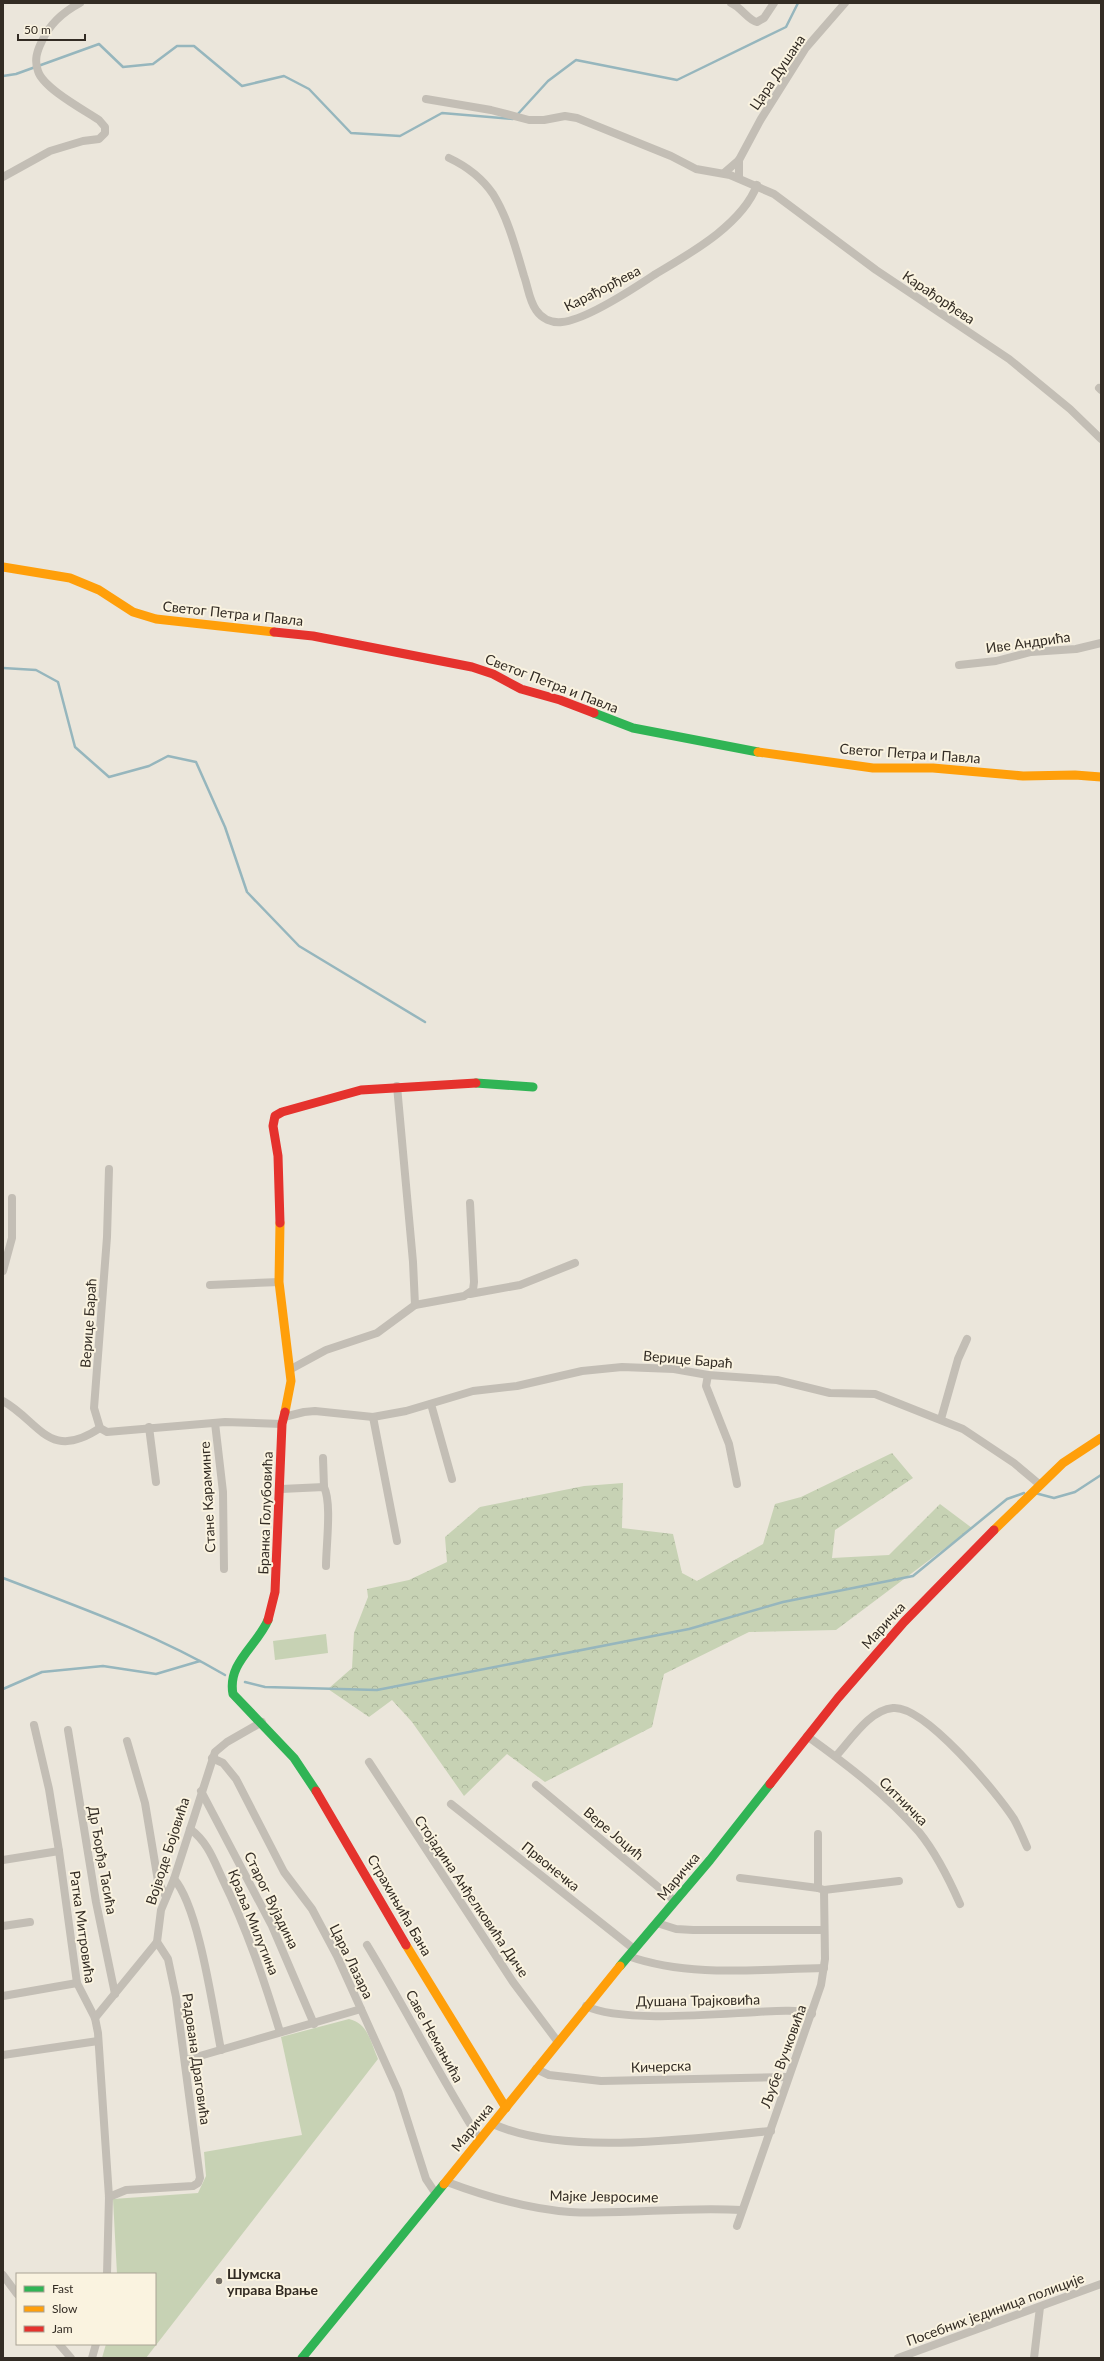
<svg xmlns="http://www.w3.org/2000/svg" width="1104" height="2361" viewBox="0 0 1104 2361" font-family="Lato,sans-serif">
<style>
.grass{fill:#c7d2b4}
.forest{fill:url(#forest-crowns)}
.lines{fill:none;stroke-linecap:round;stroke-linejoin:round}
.stream{stroke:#96b6bd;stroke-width:2.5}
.street{stroke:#c3beb5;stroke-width:8}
.fast{stroke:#30b455;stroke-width:9}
.slow{stroke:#ff9f0a;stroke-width:9}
.jam{stroke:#e5322d;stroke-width:9}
.poi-dot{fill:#736d64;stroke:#faf3e0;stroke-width:1.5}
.labels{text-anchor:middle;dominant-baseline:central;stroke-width:4;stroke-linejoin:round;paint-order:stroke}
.street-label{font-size:14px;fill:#332c24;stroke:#faf3e0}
.poi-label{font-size:14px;font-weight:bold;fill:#332c24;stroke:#faf3e0;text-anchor:start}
</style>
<defs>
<pattern id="forest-crowns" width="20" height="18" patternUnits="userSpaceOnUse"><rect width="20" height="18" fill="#c7d2b4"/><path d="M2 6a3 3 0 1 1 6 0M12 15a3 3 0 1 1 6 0" fill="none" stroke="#abb49b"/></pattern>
</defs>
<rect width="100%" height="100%" fill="#ebe6db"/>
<g class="grass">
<path d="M326 1634 328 1653 275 1660 273 1641Z"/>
<path d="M349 2019C368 2023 371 2043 378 2059L146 2358H102L106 2344H155V2274H117L113 2199 198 2193 206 2176 204 2152 302 2135 281 2037Z"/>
</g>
<path class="forest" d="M892 1453 913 1478 835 1530 832 1558 889 1555 940 1504 972 1528 836 1630 749 1632 664 1674 652 1727 545 1782 507 1754 464 1796 412 1722 392 1700 369 1717 328 1689 352 1668 354 1633 368 1597 367 1589 409 1580 447 1562 445 1537 480 1507 584 1486 623 1483 622 1528 673 1534 682 1573 697 1581 763 1544 775 1504 801 1497Z"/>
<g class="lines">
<g class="stream">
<path d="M3 76 16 74 99 44 123 67 153 64 177 46H194L242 86 284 76 309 89 351 133 400 136 442 113 513 119"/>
<path d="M517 115 548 81 576 60 677 80 786 27 798 3"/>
<path d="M3 668 36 670 58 682 75 747 109 777 149 766 168 756 196 762 225 827 247 892 299 946 425 1022"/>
<path d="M1035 1493 1054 1498 1075 1492 1101 1475"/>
<path d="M3 1578C79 1607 155 1634 225 1675"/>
<path d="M245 1682 265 1687 377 1690 689 1629 783 1602 913 1576 1007 1499 1024 1493"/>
<path d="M3 1689 42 1672 103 1666 156 1674 200 1661"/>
</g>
<g class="street">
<path d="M731 3C741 7 749 21 757 22L764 18 774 3"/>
<path d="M426 99 491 110 529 120H544L565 116 577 118 671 156 696 169 730 175 774 194 876 270 1009 359 1070 409 1101 439"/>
<path d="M449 158C466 166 482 178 493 194 508 218 516 249 524 276 528 287 529 300 536 310 542 319 552 323 562 322 586 320 633 289 654 275 689 254 742 225 757 185"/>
<path d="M739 160V178"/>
<path d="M724 173 739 160 761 119 805 49 845 3"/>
<path d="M3 177 50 151 83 141 99 139 105 133V127L99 120C84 110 43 88 38 71 34 60 37 51 42 41 50 23 63 12 80 3"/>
<path d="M1099 388 1101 390"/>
<path d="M959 665 996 661 1031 652 1076 649 1101 643"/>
<path d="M109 1169 107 1237 94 1408 100 1428 107 1432 225 1422 282 1424"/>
<path d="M3 1271 12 1238V1198"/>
<path d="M210 1285 279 1282"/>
<path d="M470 1294 520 1285 575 1263"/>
<path d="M415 1305 464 1296 473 1290 474 1282 470 1203"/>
<path d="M291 1369 326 1350 377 1333 415 1305 413 1262 397 1086"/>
<path d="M708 1375 706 1386 729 1444 737 1484"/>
<path d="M3 1401C40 1422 49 1462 100 1428"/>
<path d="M431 1404 452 1479"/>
<path d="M284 1417 304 1412 315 1411 373 1417 406 1411 473 1391 517 1386 582 1371 622 1367 674 1369 708 1375 777 1380 830 1393 875 1394 963 1429 1014 1463 1039 1484"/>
<path d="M373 1417 397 1541"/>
<path d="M941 1419 958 1359 967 1339"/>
<path d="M215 1423 223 1492 224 1569"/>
<path d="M149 1427 156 1482"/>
<path d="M323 1458 324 1487"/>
<path d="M281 1489 324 1487C332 1503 326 1546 326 1566"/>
<path d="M34 1725 49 1789 59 1851 77 1983 95 2018 98 2033 109 2197 107 2274"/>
<path d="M68 1730 96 1902 115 1994"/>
<path d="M807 1736C846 1764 887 1795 919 1832 936 1853 949 1879 960 1904"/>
<path d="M127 1741 145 1803 158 1881 166 1897"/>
<path d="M836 1756C851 1740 869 1710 893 1708 925 1705 997 1793 1014 1819 1019 1828 1023 1838 1027 1847"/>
<path d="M212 1758 223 1763 236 1779 284 1872 312 1909 337 1956 398 2091 426 2179 436 2194"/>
<path d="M369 1762 513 1982 558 2042"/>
<path d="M536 1785 675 1901"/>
<path d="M201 1791 272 1926 314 2024"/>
<path d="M451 1804 634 1949"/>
<path d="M190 1829C208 1842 214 1861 223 1880 247 1929 264 1980 280 2032"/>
<path d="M3 1860 59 1851"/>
<path d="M740 1878 818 1888"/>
<path d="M174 1879C199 1907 213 2010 221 2050"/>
<path d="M824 1890 899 1881"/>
<path d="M657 1923 676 1929 693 1930H824"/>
<path d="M3 1926 30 1922"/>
<path d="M367 1945C406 2009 440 2077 480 2140"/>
<path d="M628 1956C690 1978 760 1969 824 1968"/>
<path d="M3 1996 77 1983"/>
<path d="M586 2006C620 2023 717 2014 757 2012 776 2011 794 2009 812 2014"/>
<path d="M95 2018 157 1942 161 1910 174 1879 215 1752 227 1742 262 1722"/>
<path d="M3 2055 98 2041"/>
<path d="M186 2060 361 2009"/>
<path d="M536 2069 549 2075 601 2081 788 2077"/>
<path d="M493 2124C566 2157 691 2138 771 2131"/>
<path d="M447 2182C487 2197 527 2209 570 2212 627 2215 684 2206 741 2210"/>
<path d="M109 2197 126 2190 193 2186 198 2183 200 2178 176 1997 168 1959 157 1942"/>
<path d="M737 2226 821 1985 825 1959 824 1890 818 1888V1834"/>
<path d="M3 2275 17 2294"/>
<path d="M59 2344 71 2358"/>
<path d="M92 2358 96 2344"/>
<path d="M898 2358 1101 2284"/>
<path d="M1034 2358 1040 2307"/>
</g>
<g class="fast">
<path d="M594 713 633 728 758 752"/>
<path d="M476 1083 533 1087"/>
<path d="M268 1620C257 1646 227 1663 233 1694L294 1758 316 1791"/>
<path d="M620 1966 710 1860 770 1784"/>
<path d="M302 2358 444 2184"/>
</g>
<g class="slow">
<path d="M3 567 70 578 99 590 133 612 156 619 274 632"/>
<path d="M758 752 873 768H933L1023 776 1075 775 1101 777"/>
<path d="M280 1223 279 1282 291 1381 285 1412"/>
<path d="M994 1530 1063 1463 1101 1438"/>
<path d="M406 1945 506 2108"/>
<path d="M444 2184 620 1966"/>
</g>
<g class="jam">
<path d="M274 632 313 636 472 667 493 674 521 689 560 700 594 713"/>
<path d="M280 1223 278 1156 273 1126 275 1116 282 1112 361 1090 476 1083"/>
<path d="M268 1620 275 1592 282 1424 285 1412"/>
<path d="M770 1784 838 1698 904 1622 994 1530"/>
<path d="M316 1791 406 1945"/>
</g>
</g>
<circle class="poi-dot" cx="219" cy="2281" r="4"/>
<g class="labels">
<g class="street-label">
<text transform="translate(777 72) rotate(-56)">Цара Душана</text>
<text transform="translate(602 288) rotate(-27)">Карађорђева</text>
<text transform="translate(939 297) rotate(34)">Карађорђева</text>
<text transform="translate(233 613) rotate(6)">Светог Петра и Павла</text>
<text transform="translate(1028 642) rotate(-8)">Иве Андрића</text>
<text transform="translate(552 683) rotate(21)">Светог Петра и Павла</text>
<text transform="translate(910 753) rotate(4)">Светог Петра и Павла</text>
<text transform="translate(88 1323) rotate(-86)">Верице Бараћ</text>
<text transform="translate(688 1359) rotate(5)">Верице Бараћ</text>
<text transform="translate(207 1497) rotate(-93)">Стане Караминге</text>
<text transform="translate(265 1513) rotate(-88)">Бранка Голубовића</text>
<text transform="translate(883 1625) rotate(-48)">Маричка</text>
<text transform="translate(904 1801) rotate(45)">Ситничка</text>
<text transform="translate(614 1833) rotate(40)">Вере Јоцић</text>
<text transform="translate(167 1851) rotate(-72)">Војводе Бојовића</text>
<text transform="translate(103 1860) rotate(80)">Др Ђорђа Тасића</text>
<text transform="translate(551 1866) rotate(39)">Првонечка</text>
<text transform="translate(678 1876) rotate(-50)">Маричка</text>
<text transform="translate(472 1896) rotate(56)">Стојадина Анђелковића Диче</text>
<text transform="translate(272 1900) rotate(64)">Старог Вујадина</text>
<text transform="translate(400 1905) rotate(60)">Страхињића Бана</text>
<text transform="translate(254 1922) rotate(68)">Краља Милутина</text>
<text transform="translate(83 1927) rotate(82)">Ратка Митровића</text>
<text transform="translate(352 1961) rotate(64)">Цара Лазара</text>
<text transform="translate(698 2000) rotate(-1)">Душана Трајковића</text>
<text transform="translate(435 2036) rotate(61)">Саве Немањића</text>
<text transform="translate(783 2056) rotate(-70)">Љубе Вучковића</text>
<text transform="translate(197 2059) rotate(82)">Радована Драговића</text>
<text transform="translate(661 2066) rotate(-2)">Кичерска</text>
<text transform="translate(472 2127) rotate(-51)">Маричка</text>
<text transform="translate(604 2196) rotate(1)">Мајке Јевросиме</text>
<text transform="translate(995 2309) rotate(-20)">Посебних јединица полиције</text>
</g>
<g class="poi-label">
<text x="227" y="2273">Шумска<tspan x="227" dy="16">управа Врање</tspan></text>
</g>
</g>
<rect width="1104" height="2361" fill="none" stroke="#332c24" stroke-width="8"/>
<rect x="16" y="2273" width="140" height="72" fill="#faf3e0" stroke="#aaa395"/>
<rect x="24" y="2286" width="20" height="6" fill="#30b455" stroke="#aaa395"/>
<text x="52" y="2293" font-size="12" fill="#332c24">Fast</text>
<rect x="24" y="2306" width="20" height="6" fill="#ff9f0a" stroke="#aaa395"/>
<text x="52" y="2313" font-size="12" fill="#332c24">Slow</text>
<rect x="24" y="2326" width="20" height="6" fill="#e5322d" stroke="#aaa395"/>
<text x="52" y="2333" font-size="12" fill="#332c24">Jam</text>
<path d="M18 34v6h67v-6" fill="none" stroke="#332c24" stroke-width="2"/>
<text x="24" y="34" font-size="12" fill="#332c24" stroke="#faf3e0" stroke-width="3" paint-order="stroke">50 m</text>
</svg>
